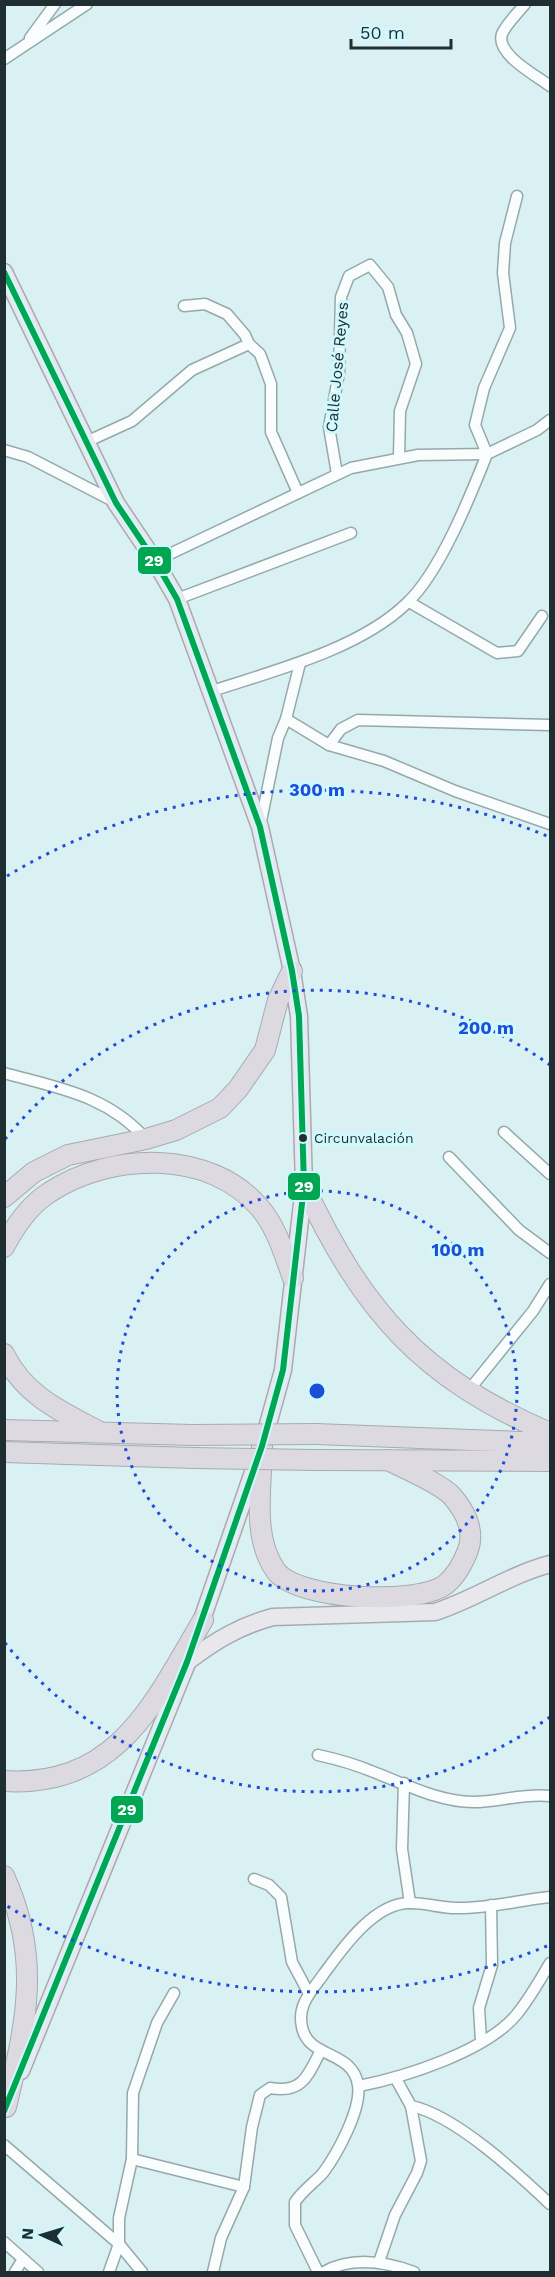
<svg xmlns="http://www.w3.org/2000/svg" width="555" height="2277" viewBox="0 0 555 2277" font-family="'Work Sans',sans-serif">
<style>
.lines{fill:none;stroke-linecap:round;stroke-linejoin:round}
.minor-casing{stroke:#96a8aa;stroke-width:13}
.primary-casing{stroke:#a7aab2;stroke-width:19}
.motorway-casing{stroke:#a7aab2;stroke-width:22}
.minor{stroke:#f9fdfd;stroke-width:10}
.primary{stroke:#e8e8ec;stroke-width:16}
.motorway{stroke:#ddd9e0;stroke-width:20}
.motorway-bridge-casing{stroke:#a7aab2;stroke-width:22;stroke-linecap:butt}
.motorway-bridge{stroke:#ddd9e0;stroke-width:20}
.bus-1-casing{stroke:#cff9fe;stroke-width:10}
.bus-1{stroke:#00a651;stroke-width:6}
.ring{fill:none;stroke:#1d4ed8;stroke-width:3;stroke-dasharray:3 6}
.bus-dot{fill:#1f2f31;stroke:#cff9fe;stroke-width:2}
.labels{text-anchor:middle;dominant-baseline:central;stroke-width:6;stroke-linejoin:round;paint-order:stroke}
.bus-label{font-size:14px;fill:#1f2f31;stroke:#cff9fe;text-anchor:start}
.street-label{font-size:16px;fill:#1f2f31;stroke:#cff9fe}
.centre{fill:#1d4ed8;stroke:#cff9fe;stroke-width:3}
.ring-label{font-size:18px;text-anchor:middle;font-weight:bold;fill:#1d4ed8;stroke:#cff9fe;stroke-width:6;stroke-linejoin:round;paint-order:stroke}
.line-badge{stroke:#cff9fe;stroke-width:2}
.badge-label{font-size:16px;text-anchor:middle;font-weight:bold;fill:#fff}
</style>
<rect width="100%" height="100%" fill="#daf1f4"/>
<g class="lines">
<defs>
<g id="minor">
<path d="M525 4C518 13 506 24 502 34 495 54 537 76 550 86"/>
<path d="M30 38 55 4"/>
<path d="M4 59 87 4"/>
<path d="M184 306 205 304 227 314 245 335 249 344 260 354 271 384V432L298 493"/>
<path d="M86 442 132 421 192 370 249 344"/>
<path d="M4 450 28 457 115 502"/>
<path d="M337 474 329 427 339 373 341 297 349 276 370 265 388 287 396 315 407 333 416 364 400 411 399 457"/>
<path d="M155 561 351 468 418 455 487 454 537 430 550 420"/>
<path d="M177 599 351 533"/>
<path d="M409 602 497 653 518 651 542 616"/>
<path d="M212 691C273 671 360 649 407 603 440 572 470 497 487 454L475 425 484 388 510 328 503 273 505 243 517 196"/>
<path d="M286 719 329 745 384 761 455 791 550 824"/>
<path d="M329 745 341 729 358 720 550 725"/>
<path d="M260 826 278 738 286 719 300 663"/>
<path d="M4 1073C58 1088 107 1095 146 1139"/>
<path d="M504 1132 550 1174"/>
<path d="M449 1157 519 1230 550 1253"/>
<path d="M469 1390 533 1311 550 1284"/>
<path d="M318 1755C336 1759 354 1764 371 1771 403 1783 438 1802 473 1802 499 1802 523 1793 550 1796"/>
<path d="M404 1783 402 1849 410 1903"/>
<path d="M254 1879 269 1885 281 1897 292 1962 308 1992"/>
<path d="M481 2041 479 2008 492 1965 491 1905"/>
<path d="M359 2086C405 2077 487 2051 517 2014 530 1998 540 1980 550 1963"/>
<path d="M411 2106C455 2115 517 2173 550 2204"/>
<path d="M4 2145 119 2244 142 2272"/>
<path d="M132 2159 244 2187"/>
<path d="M4 2242 38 2272"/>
<path d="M379 2262 395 2215 417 2173 421 2161 411 2106 396 2079"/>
<path d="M15 2272 23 2259"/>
<path d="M109 2272 119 2244V2218L132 2159 133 2093 157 2023 174 1993"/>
<path d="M213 2272 221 2238 244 2187 252 2127 260 2095 270 2088C303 2094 308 2075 321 2050"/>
<path d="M318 2272 295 2225V2202C303 2190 314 2183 323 2173 337 2154 362 2109 358 2085 353 2050 308 2059 302 2027 297 2005 311 1992 323 1975 342 1949 374 1902 411 1903 426 1903 441 1908 456 1908 488 1909 519 1900 550 1897"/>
<path d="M324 2272C352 2256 386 2262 414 2272"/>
</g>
<g id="primary">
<path d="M4 272 116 503 155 561 177 599 260 827 292 971 299 1016 304 1186 283 1370 262 1446 198 1631"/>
<path d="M187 1662C215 1641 239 1626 273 1617L435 1612C475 1599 509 1575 550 1564"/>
<path d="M21 2071 190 1656"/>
</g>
<g id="motorway">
<path d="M304 1186C363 1311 421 1378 550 1433"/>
<path d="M4 1197 34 1172 68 1155 146 1139 176 1130 220 1108 238 1089 265 1050 278 1000 292 971"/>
<path d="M4 1247C15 1226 29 1205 50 1192 111 1152 210 1149 260 1208 277 1228 284 1254 293 1278"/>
<path d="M4 1354C24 1395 60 1411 98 1431"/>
<path d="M4 1430 193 1435"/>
<path d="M316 1434 550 1443"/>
<path d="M262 1446C262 1485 251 1537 276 1571 297 1600 419 1606 446 1584 457 1575 463 1563 468 1550 475 1531 465 1511 452 1496 440 1483 405 1469 388 1460"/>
<path d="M4 1452 194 1458"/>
<path d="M315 1460 550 1461"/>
<path d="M4 1781C117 1788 154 1703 203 1620"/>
<path d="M4 1876C42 1958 26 2024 6 2107"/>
</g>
</defs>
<use href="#minor" class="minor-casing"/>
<use href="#primary" class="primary-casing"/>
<use href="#motorway" class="motorway-casing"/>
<use href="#minor" class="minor"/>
<use href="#primary" class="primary"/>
<use href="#motorway" class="motorway"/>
<defs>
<g id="motorway-bridge">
<path d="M193 1435 316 1434"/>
<path d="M194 1458 315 1460"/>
</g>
</defs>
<use href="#motorway-bridge" class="motorway-bridge-casing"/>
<use href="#motorway-bridge" class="motorway-bridge"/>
<defs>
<path id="bus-1" d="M4 272 116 503 155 561 177 599 260 827 292 971 299 1016 304 1186 283 1370 262 1446 187 1662 4 2111"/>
</defs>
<use href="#bus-1" class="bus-1-casing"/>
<use href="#bus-1" class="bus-1"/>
</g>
<g class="ring">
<circle cx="317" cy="1391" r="200"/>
<path d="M550 1717A401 401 0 0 1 5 1643M5 1139A401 401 0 0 1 550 1065"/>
<path d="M547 1946A601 601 0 0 1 7 1906M7 876A601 601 0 0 1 547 836"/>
</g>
<circle class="bus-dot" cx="303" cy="1138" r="5"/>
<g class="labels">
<g class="bus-label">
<text x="314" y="1138">Circunvalación</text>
</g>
<g class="street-label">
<text transform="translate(337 367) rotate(-85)">Calle José Reyes</text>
</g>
</g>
<circle cx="317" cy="1391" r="9" class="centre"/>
<g class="ring-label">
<text x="317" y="796">300 m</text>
<text x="486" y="1034">200 m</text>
<text x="458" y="1256">100 m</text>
</g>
<g class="line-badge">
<rect x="137" y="546" width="35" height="29" rx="6" fill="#00a651"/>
<rect x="287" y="1172" width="34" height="29" rx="6" fill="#00a651"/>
<rect x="110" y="1795" width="34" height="29" rx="6" fill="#00a651"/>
</g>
<g class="badge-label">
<text x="154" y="566">29</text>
<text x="304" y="1192">29</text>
<text x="127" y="1815">29</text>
</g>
<rect width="555" height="2277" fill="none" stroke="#1f2f31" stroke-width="12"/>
<g transform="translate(42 2235) rotate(274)" stroke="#cff9fe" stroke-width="4.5" paint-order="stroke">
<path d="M0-4.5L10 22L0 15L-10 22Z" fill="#1f2f31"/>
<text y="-9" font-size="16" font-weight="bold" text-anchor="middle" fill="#1f2f31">N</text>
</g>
<path d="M351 39v9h100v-9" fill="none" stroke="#1f2f31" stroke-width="3"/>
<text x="360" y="39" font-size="18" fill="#1f2f31" stroke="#cff9fe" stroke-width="4.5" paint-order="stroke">50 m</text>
</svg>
